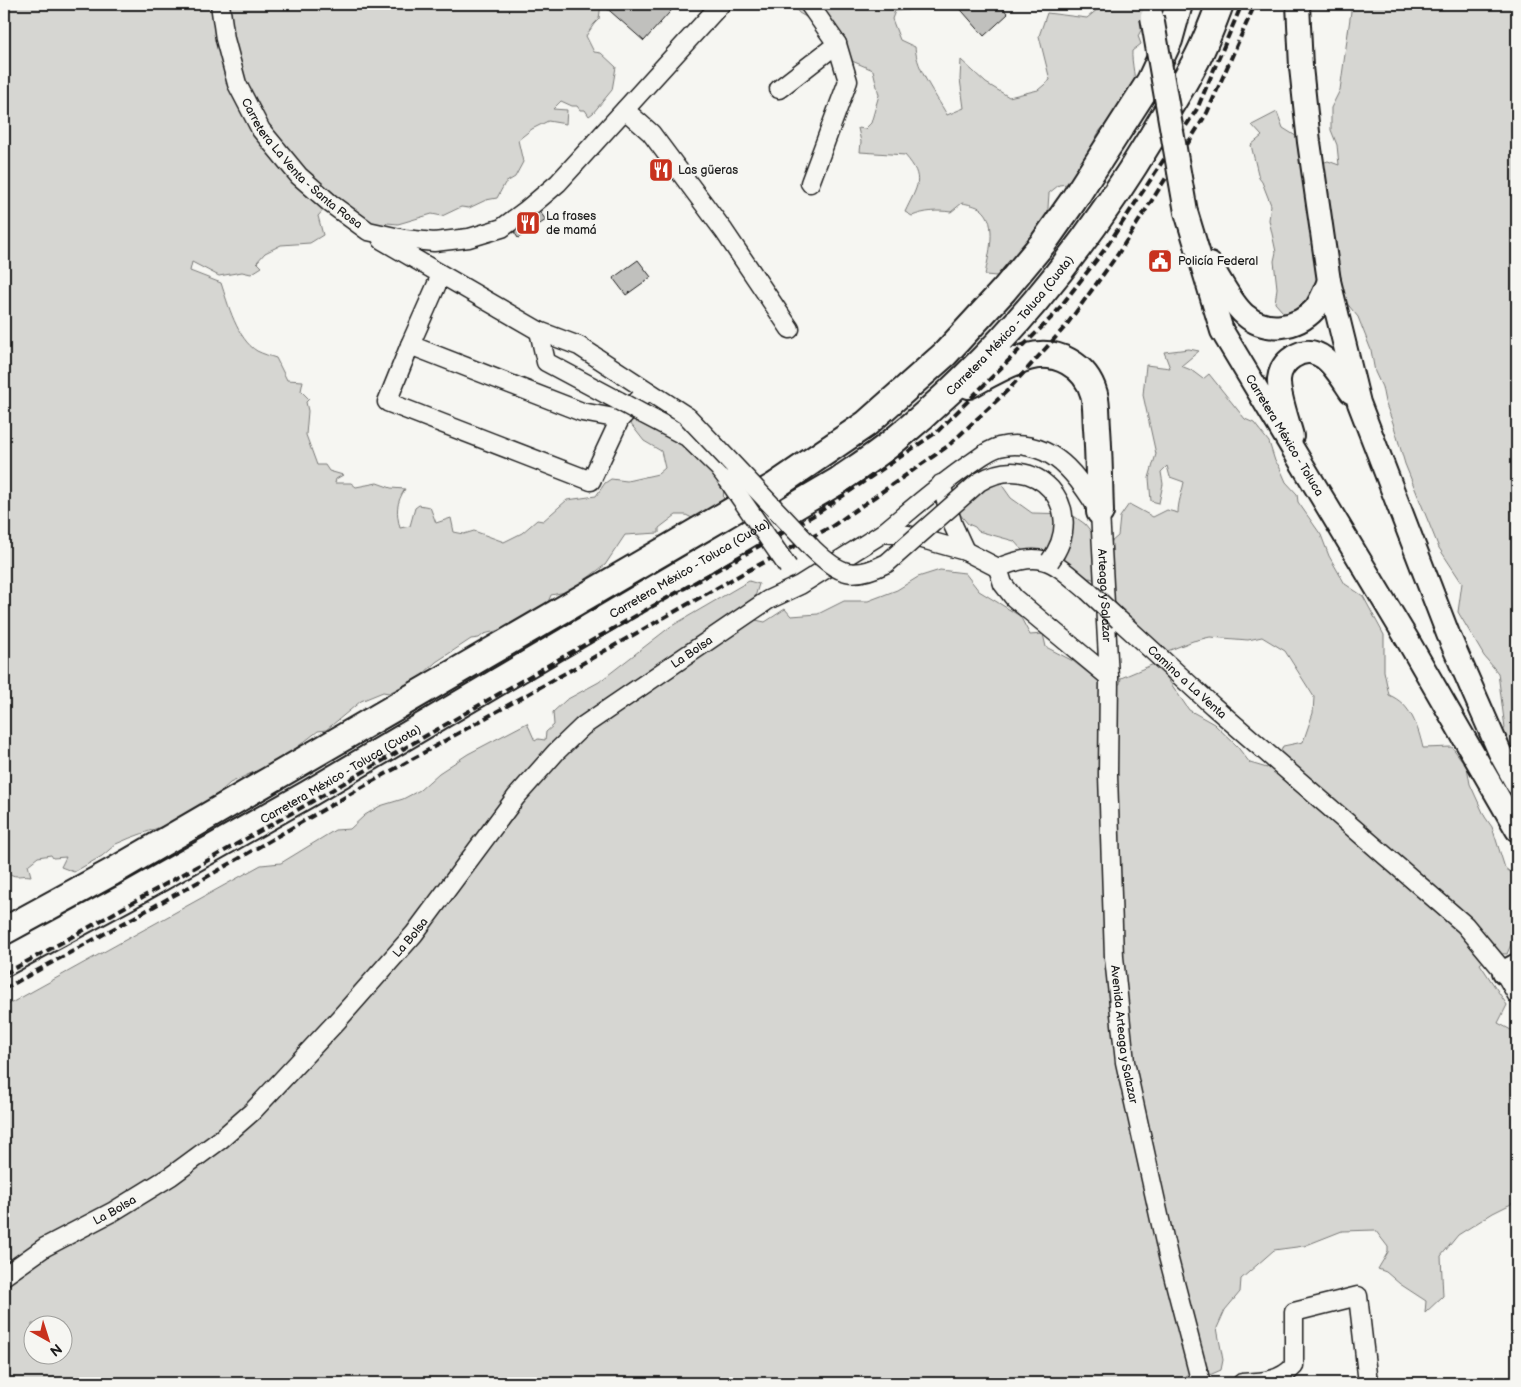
<svg xmlns="http://www.w3.org/2000/svg" width="1521" height="1387" viewBox="0 0 1521 1387" font-family="'Balsamiq Sans',sans-serif">
<style>
.green{fill:#d6d6d2;stroke:#797977;fill-rule:evenodd}
.building{fill:#c0c0bd;stroke:#1c1c1c}
.lines{fill:none;stroke-linecap:round;stroke-linejoin:round}
.minor-casing{stroke:#1c1c1c;stroke-width:21}
.major-casing{stroke:#1c1c1c;stroke-width:26}
.highway-casing{stroke:#1c1c1c;stroke-width:30}
.minor{stroke:#f6f6f2;stroke-width:18}
.major{stroke:#f6f6f2;stroke-width:22}
.highway{stroke:#f6f6f2;stroke-width:26}
.rail{stroke:#1c1c1c;stroke-width:4;stroke-dasharray:8 4;stroke-linecap:butt}
.minor-bridge-casing{stroke:#1c1c1c;stroke-width:21;stroke-linecap:butt}
.major-bridge-casing{stroke:#1c1c1c;stroke-width:26;stroke-linecap:butt}
.minor-bridge{stroke:#f6f6f2;stroke-width:18}
.major-bridge{stroke:#f6f6f2;stroke-width:22}
.labels{text-anchor:middle;dominant-baseline:central;stroke-width:4.5;stroke-linejoin:round;paint-order:stroke}
.street-label{font-size:12px;fill:#1c1c1c;stroke:#f6f6f2}
.poi-label{font-size:12px;fill:#1c1c1c;stroke:#f6f6f2;text-anchor:start}
</style>
<rect width="100%" height="100%" fill="#f6f6f2"/>
<filter id="ink" filterUnits="userSpaceOnUse"><feTurbulence type="fractalNoise" baseFrequency=".02" numOctaves="2"/><feDisplacementMap in="SourceGraphic" scale="10" xChannelSelector="R" yChannelSelector="G"/><feConvolveMatrix kernelMatrix="1 2 1 2 8 2 1 2 1" color-interpolation-filters="sRGB"/></filter>
<g filter="url(#ink)">
<g class="green">
<path d="M4 4H601L599 19 594 24 586 36 594 52 601 53 616 67 612 90 593 113 589 116 585 110H580L577 106H572L561 101 553 109 567 110 566 124 548 121 532 129 518 140 523 162 515 177 505 183 497 198 486 200 469 208 461 207 442 216 432 214 398 224 387 223 379 231 327 206 318 216 323 235 310 243 281 245 265 253 257 262 262 267 251 274 242 272 219 276 192 262 190 271 221 283C228 304 237 339 257 351 263 354 270 356 276 358L287 380 303 381 301 391 309 399 306 402 308 411 306 435 317 465H325L329 471 343 475 336 479 335 483H351L356 487 377 483 391 488 405 489C396 503 396 512 400 528L410 526 415 508 419 505 430 507 436 523 451 518 454 532 464 534 474 531 504 542 522 533 537 520 543 521 567 500 596 496 605 483 611 479 627 481 658 474 665 468 661 451 644 441 630 423V408L669 431 724 476C723 487 724 496 723 507L694 519 686 515H676L659 528V533L625 535 605 565 570 591 551 595 546 607 519 628 500 630 484 634 479 638 471 639 436 662 420 677 389 693 383 692 361 701 326 730 318 731 282 759 230 783 211 800 177 821 130 838 116 844 102 856 74 872 61 867 66 857 53 858 51 855 38 857 28 865 31 876C17 874 17 880 4 870Z"/>
<path d="M792 4H911L908 10 895 11 892 19 900 40 915 47C917 71 935 93 947 115L964 108 960 79 961 60 986 83 1009 97 1038 90 1050 80 1039 36 1047 13 1087 18 1104 4H1148L1149 15 1138 36 1141 44 1132 51C1131 63 1137 81 1134 90 1129 112 1106 117 1096 137 1091 148 1091 164 1089 175L1078 183 1059 185 1049 193 1046 237 1008 277 985 275C988 256 999 223 981 209 977 206 968 204 962 203L951 212C937 210 925 211 912 216L905 212C917 186 926 179 905 155L860 152 861 142 858 128 865 129 871 123 879 95 873 70 852 61 830 31 799 13Z"/>
<path d="M1352 4H1517V756L1497 740 1505 728 1498 673 1484 656 1458 612 1462 583 1439 548 1405 464 1393 423 1385 402 1382 387 1375 372 1371 350 1358 317 1345 301 1290 320 1275 303 1277 288 1274 261 1276 252 1269 220 1271 205 1262 182 1259 178 1251 145 1262 136 1252 125 1277 112 1283 128 1299 138 1319 164 1328 161 1339 165 1337 145 1331 130V108L1340 90Z"/>
<path d="M1189 349 1199 351 1181 366 1191 370 1203 379 1209 374 1245 419 1254 423 1269 442 1275 461 1279 466 1286 482 1297 494 1298 502 1321 535 1329 556 1345 584 1363 596 1384 635V671L1389 695C1411 704 1418 727 1423 748L1452 747 1467 767 1470 784 1485 817 1492 827 1505 868 1517 877V936L1512 942 1507 954C1494 953 1489 956 1480 964L1507 1005 1498 1023 1511 1030 1517 1028V1201L1493 1213 1458 1235 1441 1256 1443 1296 1425 1313 1426 1301 1400 1284 1386 1272 1378 1269 1388 1252V1247L1375 1230 1342 1231 1304 1246 1274 1250 1241 1279 1240 1292 1225 1310 1217 1328 1223 1360 1221 1370 1205 1377 1186 1375 1192 1383H4V1007L261 865 281 863 335 830 350 829 365 815 380 806 403 799 420 790 439 773 468 754 527 723 535 741 538 739 545 740 546 732 554 725 553 712 566 700 599 682 670 627 749 581 759 584 754 600 751 619 765 622 785 609 791 616 818 614 844 601H868L897 590 918 577 940 570 965 573 979 591 1020 616 1030 635 1043 634 1046 647 1073 661 1098 681 1120 684 1121 678 1154 664 1166 666 1165 675 1189 710 1214 724 1236 745 1250 763 1267 768 1273 753 1280 754 1283 746 1303 742 1313 713 1314 697 1285 651 1262 637 1248 640 1210 637 1193 641 1160 654 1135 620 1118 606 1100 582 1090 578 1071 582 1062 571 1020 560 1022 550 1014 541 978 531 975 527 968 524 959 513 971 498V491L999 481 1011 498 1032 513 1071 514 1085 524 1104 548 1118 536 1120 517 1129 504 1153 517 1167 510 1178 513C1178 502 1182 493 1184 482L1170 477 1167 466 1161 472 1163 484 1159 503 1151 501 1149 478 1156 454 1143 395 1146 365 1170 368 1164 352ZM32 1324H62V1354H32Z"/>
</g>
<g class="building">
<path d="M602 4H677L644 41Z"/>
<path d="M956 4H999L1008 14 984 36Z"/>
<path d="M540 212 546 220 518 238 514 232Z"/>
<path d="M638 260 651 277 626 295 613 278Z"/>
</g>
<g class="lines">
<defs>
<g id="minor">
<path id="s1" d="M220 4 225 39 237 84 261 130 299 176 331 204 368 231 404 239 434 242 469 238 502 228 525 211 558 183 721 4"/>
<path d="M809 4 837 44 848 81 810 183"/>
<path d="M779 89 837 44"/>
<path d="M625 110 651 133 724 231 790 329"/>
<path d="M382 240 539 331 579 346 688 417"/>
<path d="M539 331 546 362 619 401"/>
<path d="M410 345 441 275"/>
<path d="M643 414 687 437 719 468 728 480"/>
<path d="M620 419 582 412 410 345 387 402 591 481 620 419 647 391"/>
<path d="M941 484 953 525 965 551"/>
<path id="s2" d="M883 533C912 509 939 485 970 464 979 458 988 450 999 447 1019 442 1041 447 1057 459 1075 472 1088 494 1100 512L1109 677 1108 775 1114 957 1125 1062 1168 1256 1201 1383"/>
<path d="M998 568 1003 584 1014 598 1109 677"/>
<path id="s3" d="M1119 620 1213 706 1465 925 1504 972 1517 995"/>
<path id="s4" d="M4 1276 45 1247 114 1211 171 1176 220 1140 252 1112 338 1020 414 934 516 797 556 752 583 726 768 600 800 585 883 533 908 535 965 551 998 568C1044 548 1054 563 1088 591"/>
<path d="M1242 1383C1261 1382 1280 1382 1294 1366V1312L1358 1296 1368 1383"/>
</g>
<g id="major">
<path d="M1298 4 1301 67 1309 142 1329 281 1359 403 1448 634 1501 755 1517 784"/>
<path id="s5" d="M1186 212 1222 331 1407 639 1517 830"/>
<path d="M1210 264C1220 279 1231 303 1245 315 1265 333 1297 329 1315 309 1321 301 1325 290 1329 281"/>
<path d="M1292 436C1288 421 1278 393 1279 379 1280 370 1285 362 1293 357 1320 339 1338 373 1351 392"/>
<path d="M1504 972 1517 965"/>
</g>
<g id="highway">
<path d="M969 385C987 375 1007 363 1028 357 1056 349 1086 365 1094 394 1097 405 1096 417 1097 428 1099 456 1099 484 1100 512"/>
<path d="M4 931 112 872 775 486 866 424 945 354 1004 290 1044 242 1073 201 1150 81 1169 40 1179 4"/>
<path id="s6" d="M4 963 128 896 308 794 838 481C855 469 874 457 890 444 999 355 1081 255 1153 135 1166 112 1181 89 1193 66 1204 47 1212 25 1220 4"/>
</g>
</defs>
<use href="#minor" class="minor-casing"/>
<use href="#major" class="major-casing"/>
<use href="#highway" class="highway-casing"/>
<use href="#minor" class="minor"/>
<use href="#major" class="major"/>
<use href="#highway" class="highway"/>
<g class="rail">
<path d="M4 974 52 948 306 805 554 662 816 514 937 432 1054 315 1105 249 1197 109 1242 4"/>
<path d="M4 989 200 881 366 785 747 571 831 527 948 446 1009 389 1065 327 1118 254 1207 113 1255 4"/>
</g>
<defs>
<g id="minor-bridge">
<path d="M619 401 643 414"/>
<path d="M688 417 813 549C840 575 853 580 887 563L979 482C1035 448 1090 508 1050 561"/>
<path d="M728 480 788 567"/>
<path d="M1088 591 1119 620"/>
</g>
<path id="major-bridge" d="M1152 17 1186 212"/>
</defs>
<use href="#minor-bridge" class="minor-bridge-casing"/>
<use href="#major-bridge" class="major-bridge-casing"/>
<use href="#minor-bridge" class="minor-bridge"/>
<use href="#major-bridge" class="major-bridge"/>
</g>
</g>
<defs>
<symbol id="restaurant-square" viewBox="-11 -11 22 22"><rect x="-9" y="-9" width="18" height="18" rx="4" fill="#c8321e" stroke="#f6f6f2"/><path d="M-5-6h1v4h1v-4h1v4h1v-4h1v5L-1.5 .5V6h-2V.5L-5-1ZM5-6V6H3V1.5H1.5Q1.5-4 5-6Z" fill="#fff"/></symbol>
<symbol id="civic-square" viewBox="-11 -11 22 22"><rect x="-9" y="-9" width="18" height="18" rx="4" fill="#c8321e" stroke="#f6f6f2"/><path d="M-.6-6.5H3V-4.5H.6V-3L4-1V1h2V6H-6V1h2V-1L-.6-3ZM-1.2 2.5V6h2.4V2.5Z" fill="#fff"/></symbol>
</defs>
<g fill-rule="evenodd">
<use href="#restaurant-square" x="647" y="156" width="28" height="28"/>
<use href="#restaurant-square" x="514" y="209" width="28" height="28"/>
<use href="#civic-square" x="1146" y="247" width="28" height="28"/>
</g>
<g class="labels">
<g class="street-label">
<text stroke="none"><textPath href="#s1" startOffset="186">Carretera La Venta - Santa Rosa</textPath></text>
<text stroke="none"><textPath href="#s6" startOffset="1196">Carretera México - Toluca (Cuota)</textPath></text>
<text stroke="none"><textPath href="#s5" startOffset="246">Carretera México - Toluca</textPath></text>
<text stroke="none"><textPath href="#s6" startOffset="791">Carretera México - Toluca (Cuota)</textPath></text>
<text stroke="none"><textPath href="#s2" startOffset="358">Arteaga y Salazar</textPath></text>
<text stroke="none"><textPath href="#s4" startOffset="939">La Bolsa</textPath></text>
<text stroke="none"><textPath href="#s3" startOffset="92">Camino a La Venta</textPath></text>
<text stroke="none"><textPath href="#s6" startOffset="386">Carretera México - Toluca (Cuota)</textPath></text>
<text stroke="none"><textPath href="#s4" startOffset="534">La Bolsa</textPath></text>
<text stroke="none"><textPath href="#s2" startOffset="798">Avenida Arteaga y Salazar</textPath></text>
<text stroke="none"><textPath href="#s4" startOffset="129">La Bolsa</textPath></text>
</g>
<g class="poi-label">
<text x="678" y="170">Las güeras</text>
<text x="546" y="216">La frases<tspan x="546" dy="14">de mamá</tspan></text>
<text x="1178" y="261">Policía Federal</text>
</g>
</g>
<rect width="1521" height="1387" fill="none" stroke="#f6f6f2" stroke-width="20"/>
<rect x="10" y="10" width="1501" height="1367" fill="none" stroke="#1c1c1c" stroke-width="2" filter="url(#ink)"/>
<g transform="translate(48 1340) rotate(141)"><circle r="24" fill="#f6f6f2" stroke="#9f9f9c"/>
<path d="M0-4L9 19L0 12L-9 19Z" fill="#c8321e"/>
<text y="-8" font-size="14" font-weight="bold" text-anchor="middle" fill="#1c1c1c">N</text>
</g>
</svg>
